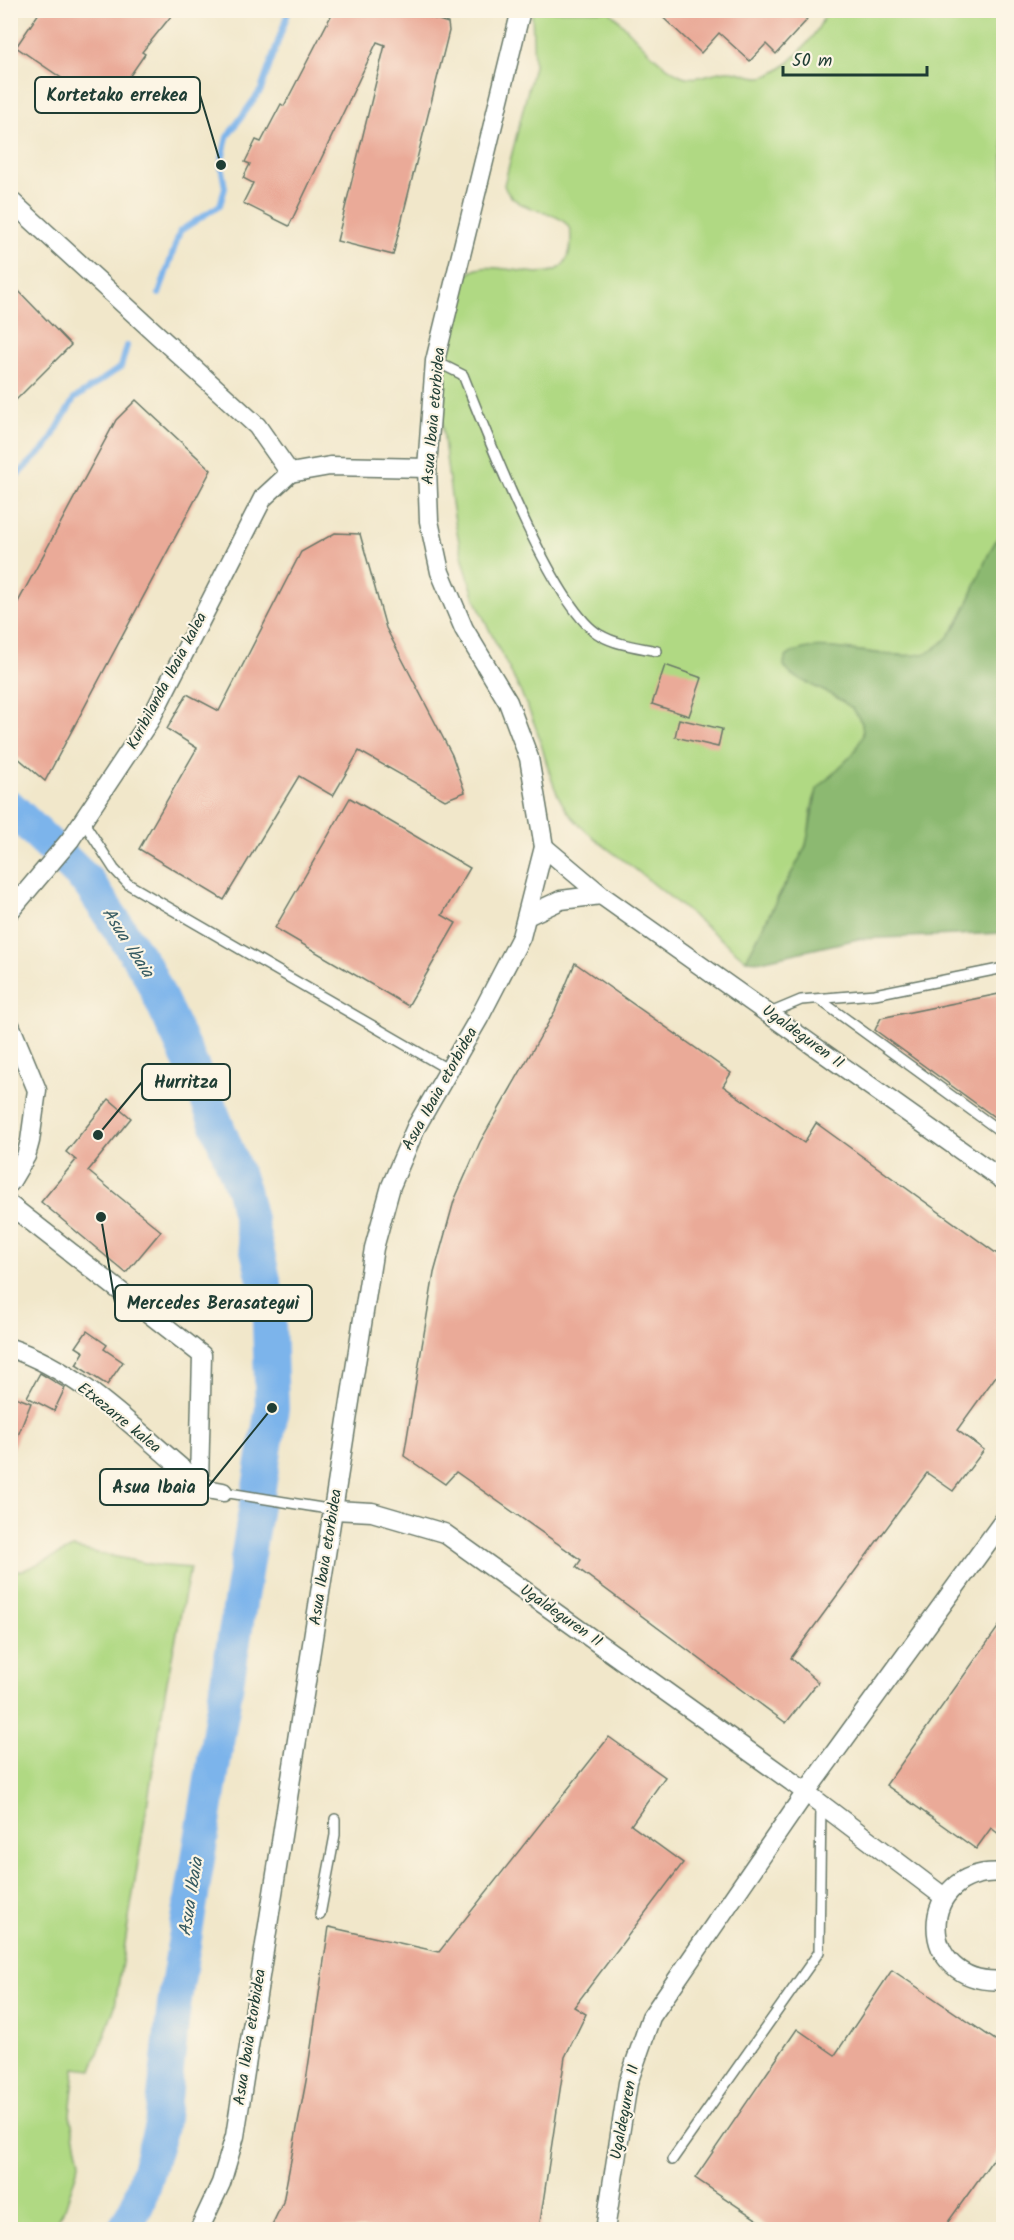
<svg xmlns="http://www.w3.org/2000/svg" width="1014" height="2240" viewBox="0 0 1014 2240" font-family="Kalam,sans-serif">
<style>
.green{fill:#b0d983;stroke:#688b5c;stroke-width:1.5}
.forest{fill:#8cb971;stroke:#567b52;stroke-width:1.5}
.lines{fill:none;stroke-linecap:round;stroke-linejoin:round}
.stream{stroke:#7bb4eb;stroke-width:6}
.river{stroke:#7bb4eb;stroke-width:34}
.building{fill:#eaaa98}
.service-casing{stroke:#687868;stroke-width:12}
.minor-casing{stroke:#687868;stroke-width:21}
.service{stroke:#fff;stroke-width:9}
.minor{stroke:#fff;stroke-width:18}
.labels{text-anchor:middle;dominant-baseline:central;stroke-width:4.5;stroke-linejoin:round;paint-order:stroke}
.street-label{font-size:16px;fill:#1f3d34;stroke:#fcf5e5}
.water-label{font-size:18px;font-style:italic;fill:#365b62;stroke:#fcf5e5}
.leader{fill:none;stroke:#1f3d34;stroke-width:2}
.callout-dot{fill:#1f3d34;stroke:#fcf5e5;stroke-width:2}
.callout{fill:#fcf5e5;stroke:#1f3d34;stroke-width:2}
.callout-label{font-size:18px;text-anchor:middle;font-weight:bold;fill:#1f3d34}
</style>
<rect width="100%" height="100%" fill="#fcf5e5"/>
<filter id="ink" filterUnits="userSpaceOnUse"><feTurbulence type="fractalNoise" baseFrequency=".0167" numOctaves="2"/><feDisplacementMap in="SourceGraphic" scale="12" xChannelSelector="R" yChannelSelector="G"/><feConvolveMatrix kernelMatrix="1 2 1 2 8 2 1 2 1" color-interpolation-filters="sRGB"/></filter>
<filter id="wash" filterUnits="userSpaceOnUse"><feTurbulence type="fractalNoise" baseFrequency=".008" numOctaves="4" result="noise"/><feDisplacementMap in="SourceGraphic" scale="24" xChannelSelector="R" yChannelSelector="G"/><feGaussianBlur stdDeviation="1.35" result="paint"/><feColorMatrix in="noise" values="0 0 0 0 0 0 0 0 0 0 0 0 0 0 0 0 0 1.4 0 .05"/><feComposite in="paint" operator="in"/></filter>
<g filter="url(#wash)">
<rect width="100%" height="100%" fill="#f1e7ca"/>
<g class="green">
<path d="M532 11H609C630 30 655 63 680 75 697 83 713 70 730 71 741 71 750 78 761 77 784 75 821 32 826 11H1003V531C979 559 965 636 931 652 900 666 800 629 784 662 801 693 848 689 861 721 873 750 831 769 818 790 808 806 812 829 805 847 799 862 789 876 781 891 769 914 758 937 746 960 709 929 673 899 635 869 613 852 586 835 569 813 549 788 546 752 534 723 518 680 492 641 475 598 457 549 451 500 445 448 442 420 436 389 442 361 446 336 454 306 463 282 480 239 571 312 571 237 572 206 513 217 504 185L534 66Z"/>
<path d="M73 1548 155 1565 190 1568 166 1687 115 2006 92 2070 75 2068 70 2115 80 2161 65 2208 52 2229H11V1570L22 1571Z"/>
</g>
<path class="forest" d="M1003 531V933L858 939 761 961 746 960 806 846 817 789 853 754 863 735 862 723 853 709 834 696 791 675 784 666 785 658C814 629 902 671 934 649 971 625 976 563 1003 531Z"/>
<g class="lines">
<g class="stream">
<path d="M159 294 180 231 220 205 225 188 221 165 227 137 261 90 289 10"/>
<path d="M10 482 47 446 74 399 121 367 127 346"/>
</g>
<path class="river" d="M10 807 88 882 148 972 203 1090 243 1190 268 1297 272 1408 174 2005 161 2126 138 2203 124 2230"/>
</g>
<g id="blocks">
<g class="building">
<path d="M41 10H176L142 52 145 54 107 109 16 47Z"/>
<path d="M334 10H407L448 23 449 31 393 255 337 241 385 45 377 42 289 226 243 203 253 183 243 178 250 164 245 162 256 140 261 142 281 104 284 106Z"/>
<path d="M655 10H797L807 20 776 54 766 44 750 61 719 33 701 53Z"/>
<path d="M10 282 71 345 10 406Z"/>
<path d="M136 400 211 470 45 781 10 751V617L116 420Z"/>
<path d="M335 533 360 534 386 628 452 755 465 792 445 800 359 751 333 796 299 776 224 900 139 849 197 748 167 729 187 694 219 711 301 552Z"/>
<path d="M665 665 702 678 689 716 652 704Z"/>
<path d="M679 719 722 729 718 747 675 737Z"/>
<path d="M350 798 470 868 442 915 456 923 408 1006 275 928Z"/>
<path d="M575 963 731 1073 723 1086 804 1143 816 1123 1004 1259V1365L957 1430 984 1450 953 1491 927 1473 791 1658 818 1682 786 1723 576 1567 581 1560 456 1472 445 1484 404 1456 434 1273 454 1201 480 1142 555 1011Z"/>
<path d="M1004 993V1124L875 1030 881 1018Z"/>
<path d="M109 1099 131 1118 88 1171 161 1231 126 1273 41 1202 76 1160 66 1152Z"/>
<path d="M87 1331 107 1345 104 1349 123 1362 107 1385 76 1365 84 1352 76 1347Z"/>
<path d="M40 1373 65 1388 54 1411 27 1397Z"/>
<path d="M10 1395 31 1403 11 1453H10Z"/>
<path d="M1004 1619V1838L991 1828 976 1849 886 1785Z"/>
<path d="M609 1737 665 1777 631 1825 683 1863 574 2007 586 2014 565 2057 539 2229H270L283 2202 306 2081 329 1927 439 1952Z"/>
<path d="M892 1970 1004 2046V2144L943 2229H771L695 2178 797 2029 835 2055Z"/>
</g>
</g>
</g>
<g filter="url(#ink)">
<use href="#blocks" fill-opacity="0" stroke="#687868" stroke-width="1.5"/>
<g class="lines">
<defs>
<g id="service">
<path d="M435 361 463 375C485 430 554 610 600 635 617 645 638 647 657 651"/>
<path d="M83 821 114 869 128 884 449 1070"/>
<path d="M820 1000 1004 1134"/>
<path d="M770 1013 801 1000 875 994 1004 968"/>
<path d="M223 1492 334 1510"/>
<path d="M320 1915 335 1835V1819"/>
<path d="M672 2160 819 1952 821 1804"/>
</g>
<g id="minor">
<path d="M10 200 257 426 290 473 330 466 427 468"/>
<path d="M544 847 601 895 1004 1181"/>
<path d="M10 911 70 840 150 720 263 498 290 473"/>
<path d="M527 916 561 900 601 895"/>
<path d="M10 1025 37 1090 30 1141 26 1156 10 1183"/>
<path d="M10 1205 202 1355 199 1483"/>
<path d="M10 1348C88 1374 145 1441 207 1489L223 1492"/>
<path d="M334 1510 372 1512 444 1533 792 1782 944 1897"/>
<path d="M1004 1873C914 1865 914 1988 1004 1980"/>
<path d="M199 2230 221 2183 235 2136 374 1248 391 1186 416 1127 479 1018 521 937 544 847 529 758 508 702 464 629 440 572 429 521 427 468 435 361 521 10"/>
<path d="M605 2230 628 2083 651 2017 806 1792 1004 1520"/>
</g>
</defs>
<use href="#service" class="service-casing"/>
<use href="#minor" class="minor-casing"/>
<use href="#service" class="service"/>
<use href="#minor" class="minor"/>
</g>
</g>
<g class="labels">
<g class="street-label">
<text transform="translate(434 416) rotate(-85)">Asua Ibaia etorbidea</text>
<text transform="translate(167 681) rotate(-62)">Kuribilanda Ibaia kalea</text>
<text transform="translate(803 1037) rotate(36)">Ugaldeguren II</text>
<text transform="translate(440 1089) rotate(-61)">Asua Ibaia etorbidea</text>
<text transform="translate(119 1418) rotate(39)">Etxezarre kalea</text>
<text transform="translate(326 1557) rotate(-81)">Asua Ibaia etorbidea</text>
<text transform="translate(561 1616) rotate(35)">Ugaldeguren II</text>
<text transform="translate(250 2037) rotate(-81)">Asua Ibaia etorbidea</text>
<text transform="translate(625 2112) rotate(-79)">Ugaldeguren II</text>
</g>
<g class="water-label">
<text transform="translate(127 943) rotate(57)">Asua Ibaia</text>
<text transform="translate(192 1897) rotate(-81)">Asua Ibaia</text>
</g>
</g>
<path class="leader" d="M221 165L200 95M98 1135L142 1082M101 1217L115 1303M272 1408L208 1487"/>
<g class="callout-dot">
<circle cx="221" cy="165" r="6"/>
<circle cx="98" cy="1135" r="6"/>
<circle cx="101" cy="1217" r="6"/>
<circle cx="272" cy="1408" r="6"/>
</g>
<g class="callout">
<rect x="35" y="77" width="165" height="36" rx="6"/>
<rect x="142" y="1064" width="88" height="36" rx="6"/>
<rect x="115" y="1285" width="197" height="36" rx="6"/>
<rect x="100" y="1469" width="108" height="36" rx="6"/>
</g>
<g class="callout-label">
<text x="117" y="101">Kortetako errekea</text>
<text x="186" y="1088">Hurritza</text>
<text x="213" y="1309">Mercedes Berasategui</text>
<text x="154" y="1493">Asua Ibaia</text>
</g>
<rect width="1014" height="2240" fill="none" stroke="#fcf5e5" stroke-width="36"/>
<path d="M783 66v9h144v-9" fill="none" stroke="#1f3d34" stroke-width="3"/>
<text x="792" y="66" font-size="18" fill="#1f3d34" stroke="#fcf5e5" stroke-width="4.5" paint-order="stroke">50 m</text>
</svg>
